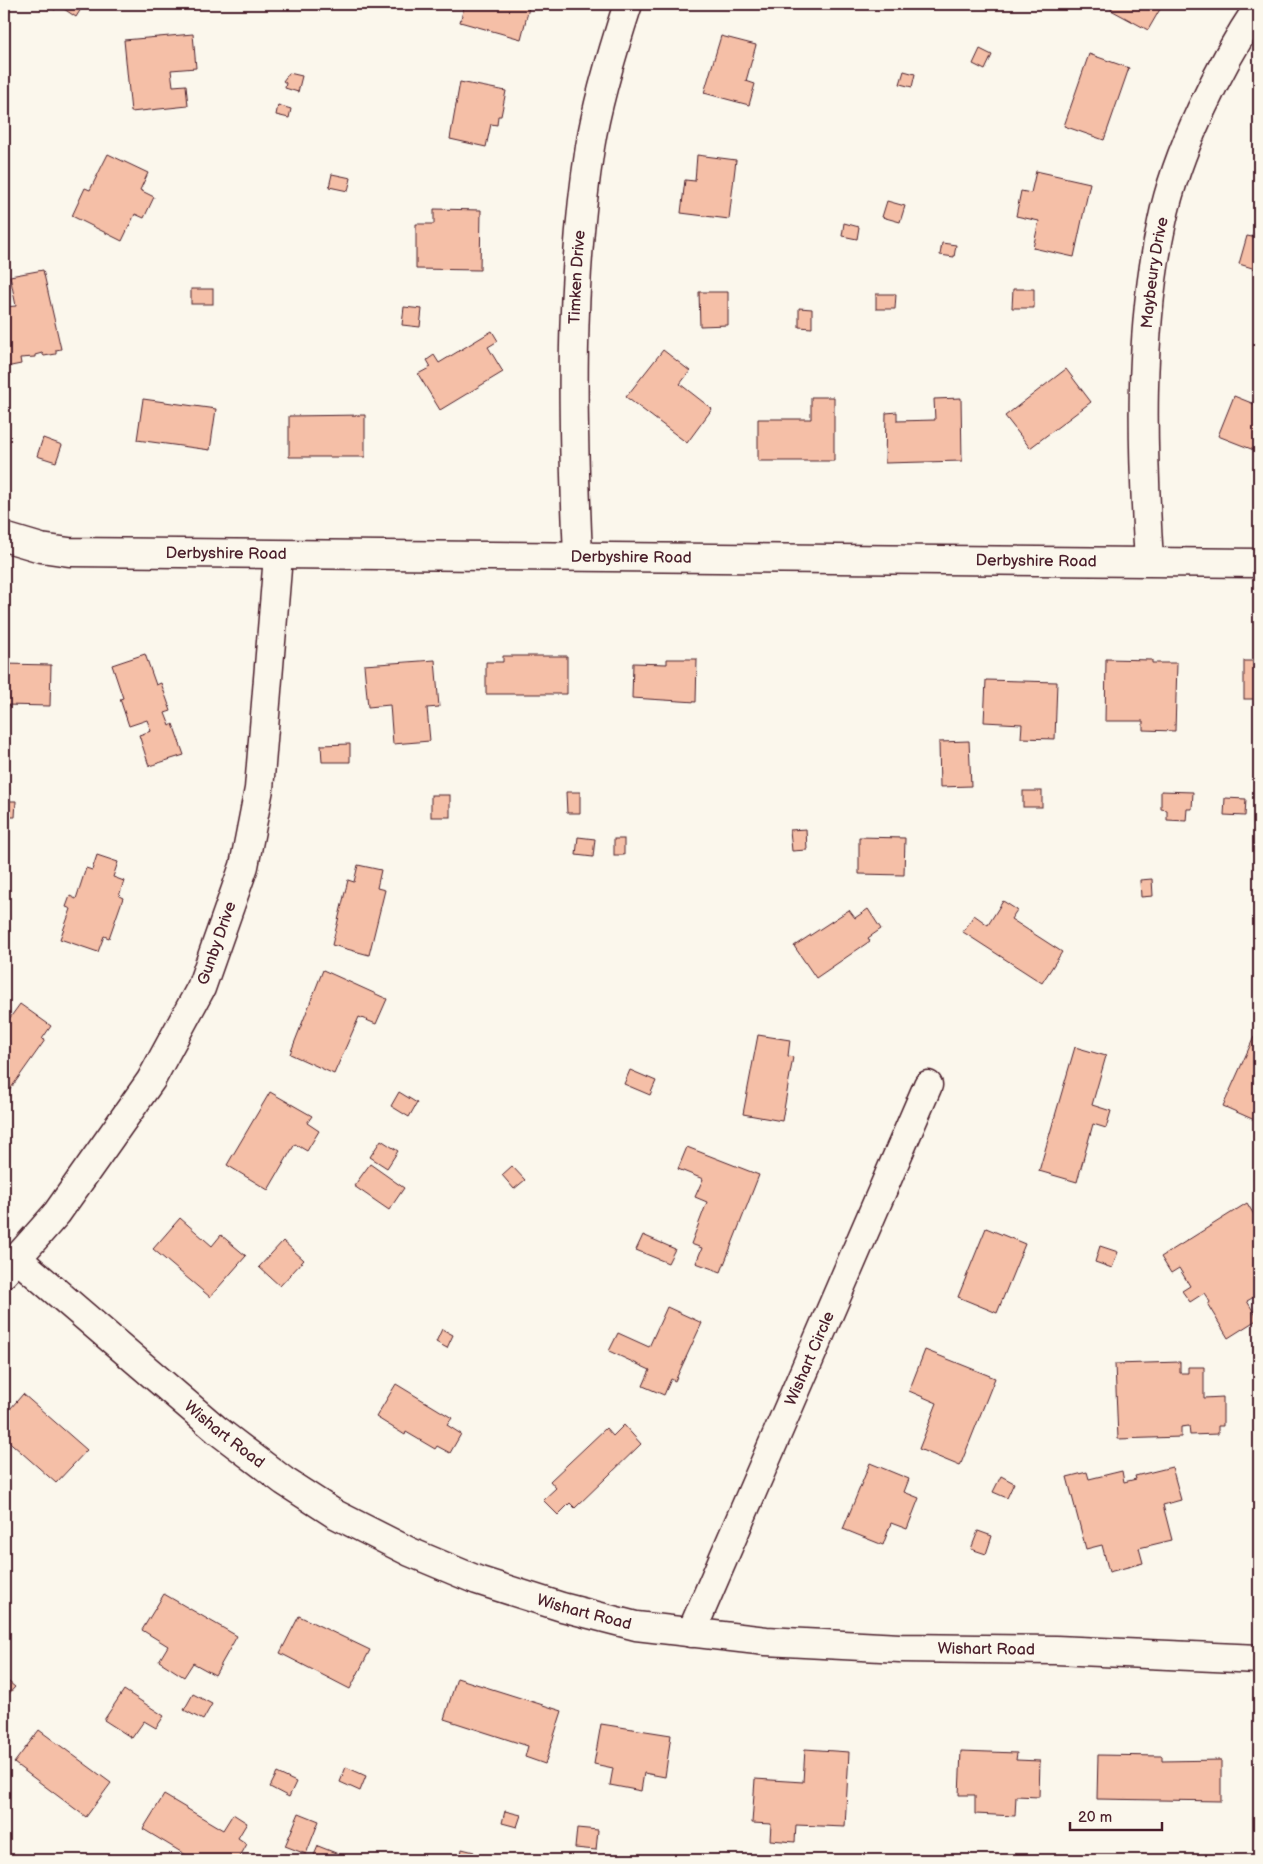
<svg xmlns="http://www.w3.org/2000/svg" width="1263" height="1864" viewBox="0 0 1263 1864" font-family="'Balsamiq Sans',sans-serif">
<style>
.building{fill:#f5bfa7;stroke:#4a1f2b}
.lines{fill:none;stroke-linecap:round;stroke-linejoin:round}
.minor-casing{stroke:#4a1f2b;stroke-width:31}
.tertiary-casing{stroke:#4a1f2b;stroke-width:31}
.minor{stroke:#fbf7ec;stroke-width:28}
.tertiary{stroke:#fbf7ec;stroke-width:28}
.labels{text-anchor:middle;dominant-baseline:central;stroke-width:4;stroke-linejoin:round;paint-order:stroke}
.street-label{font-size:16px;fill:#4a1f2b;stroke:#fbf7ec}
</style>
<rect width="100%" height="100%" fill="#fbf7ec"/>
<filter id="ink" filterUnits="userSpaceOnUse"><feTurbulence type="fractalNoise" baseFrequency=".02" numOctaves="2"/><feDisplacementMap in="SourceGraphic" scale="10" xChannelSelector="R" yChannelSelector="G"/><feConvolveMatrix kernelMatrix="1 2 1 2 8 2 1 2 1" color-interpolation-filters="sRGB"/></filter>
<g filter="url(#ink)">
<g class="building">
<path d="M45 4H84L76 17 58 5 55 10Z"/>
<path d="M465 4H530L521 39 460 22Z"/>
<path d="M1115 4H1163L1148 30 1111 10Z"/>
<path d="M193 34 196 68 171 70 173 86 186 85 188 106 131 112 124 40Z"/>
<path d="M721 36 756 45 746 81 755 84 749 105 704 93Z"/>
<path d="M980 49 992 55 985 70 973 64Z"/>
<path d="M1089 54 1129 68 1104 140 1064 126Z"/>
<path d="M904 71 915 74 912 87 900 84Z"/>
<path d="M289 73 302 76 298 92 285 88 286 83 283 81Z"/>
<path d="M460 82 506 91 501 116H498L497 125 491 124 486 147 450 139Z"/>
<path d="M278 105 291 109 289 118 276 115Z"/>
<path d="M108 154 148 173 140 190 154 197 144 218 135 214 122 241 72 216 85 188 90 190Z"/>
<path d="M697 155 736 160 729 219 681 213 685 180 695 181Z"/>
<path d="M1036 171 1090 183 1074 257 1033 248 1039 221 1016 216 1021 191 1031 193Z"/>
<path d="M332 174 351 178 348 191 329 187Z"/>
<path d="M887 201 905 206 900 222 882 217Z"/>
<path d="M434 209 481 210 480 270 416 269V224H434Z"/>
<path d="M1259 211V270L1239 264 1247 236 1252 237Z"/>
<path d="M844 223 859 227 857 239 842 236Z"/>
<path d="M942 243 956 245 954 257 940 255Z"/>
<path d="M43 270 61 349 56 350V354L44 356 42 353 35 355V357L20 358 21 364 6 367 8 375 4 376V307L16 306 10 276Z"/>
<rect x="191" y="289" width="22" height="15"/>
<path d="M1013 289H1034V308H1012Z"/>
<path d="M699 292H728V325L700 326Z"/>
<path d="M876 294H896L895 309H876Z"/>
<path d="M404 307 422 309 420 327 402 325Z"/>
<path d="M799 308 812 309V328L799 327Z"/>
<path d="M492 331 498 341 488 347 503 372 440 410 418 374 431 367 427 360 434 355 439 363Z"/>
<path d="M663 350 690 371 680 384 712 409 687 443 626 397Z"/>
<path d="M1066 369 1091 402 1030 448 1005 416Z"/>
<path d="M1234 396 1259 406V452L1218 436Z"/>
<path d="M811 397H834V461H758V419H811Z"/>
<path d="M961 398 962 461 885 463 886 413 897 412V421L935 420 934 399Z"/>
<path d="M143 399 216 409 210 450 137 440Z"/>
<path d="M365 415V457H289V416Z"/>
<path d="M43 438 62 445 56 462 37 456Z"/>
<path d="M145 654 156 685 161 683 171 711 165 713 170 726 173 724 184 755 149 766 139 735 151 731 147 720 129 726 120 699 123 698 112 665Z"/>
<path d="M503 656H567V694H486V662H503Z"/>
<path d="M667 659H697L696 702 632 698 633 663 667 664Z"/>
<path d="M1106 659 1152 660V663H1177L1175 731 1143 730V721H1105Z"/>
<path d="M435 660 439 707 427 708 430 741 393 744 390 705 368 707 364 665Z"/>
<rect x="1244" y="661" width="15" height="38"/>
<path d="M4 664 51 665 50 706 4 705Z"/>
<path d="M986 680 1057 682 1055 739 1021 738 1022 724 984 722Z"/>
<path d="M969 741 971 786 940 787 939 742Z"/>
<path d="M350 744V762H322L321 745Z"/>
<rect x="1023" y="791" width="19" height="16"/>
<path d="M1161 791 1193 792 1192 809H1187L1186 821 1167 820V810L1161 809Z"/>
<path d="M566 792H580V813H567Z"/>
<rect x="431" y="795" width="19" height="22"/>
<path d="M1225 798 1246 799 1245 816 1224 815Z"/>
<path d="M4 801H16L15 817H4Z"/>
<path d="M806 829 807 850 792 851 790 830Z"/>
<path d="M578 837 595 839 593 857 576 855Z"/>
<path d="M859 837 905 838 904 875 859 874Z"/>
<rect x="614" y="839" width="10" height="16"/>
<path d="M97 855 118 862 113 877 124 881 119 896 123 898 109 938 104 936 98 952 60 939 71 909 66 907 70 896 76 899 86 868 92 870Z"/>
<path d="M358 865 381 870 377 888 385 890 369 955 332 945 348 880 354 882Z"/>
<path d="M1152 879 1153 896 1141 897 1140 880Z"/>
<path d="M1003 901 1017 910 1011 919 1062 952 1042 983 963 932 974 915 988 925Z"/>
<path d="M868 909 881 929 868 938 870 941 816 978 794 946 849 910 855 918Z"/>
<path d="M323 970 387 999 376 1024 359 1017 334 1074 290 1054Z"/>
<path d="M20 1004 51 1026 42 1039 45 1040 4 1098V1026Z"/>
<path d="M758 1035 790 1040 788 1056 793 1057 782 1121 743 1114Z"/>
<path d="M1254 1037 1259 1039V1122L1223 1106Z"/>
<path d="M1075 1047 1106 1056 1092 1105 1111 1111 1106 1128 1093 1124 1077 1182 1039 1171Z"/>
<path d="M630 1070 656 1081 650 1095 624 1084Z"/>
<path d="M270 1092 312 1116 307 1123 319 1131 307 1151 295 1144 268 1190 227 1165Z"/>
<path d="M399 1092 417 1103 409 1117 391 1106Z"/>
<path d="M381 1140 398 1151 387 1168 370 1157Z"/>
<path d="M687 1147 759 1175 721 1272 696 1263 702 1248 691 1244 707 1202 695 1197 703 1179 678 1169Z"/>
<path d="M370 1164 404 1188 389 1210 354 1186Z"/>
<path d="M512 1166 525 1180 514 1189 502 1175Z"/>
<path d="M1247 1203 1259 1223V1294L1247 1301 1258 1319 1228 1338 1208 1305 1210 1302 1204 1293 1190 1302 1182 1291 1190 1286 1179 1268 1171 1273 1161 1257Z"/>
<path d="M180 1218 212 1246 221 1235 246 1256 210 1297 153 1249Z"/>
<path d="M986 1228 1025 1244 997 1313 958 1297Z"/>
<path d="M643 1235 675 1249 668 1263 636 1250Z"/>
<path d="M283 1241 304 1260 280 1286 259 1267Z"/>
<path d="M1100 1246 1118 1252 1112 1268 1095 1262Z"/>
<path d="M667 1307 702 1323 675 1381 671 1379 664 1395 643 1386 650 1370 609 1351 618 1333 649 1347Z"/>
<path d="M442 1329 453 1335 447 1348 436 1342Z"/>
<path d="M925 1350 995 1378 960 1466 919 1449 937 1403 909 1391Z"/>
<path d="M1180 1362V1373H1188V1367H1204V1398L1223 1397V1426H1218V1434L1190 1435 1189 1426 1181 1427V1437L1118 1439 1115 1364Z"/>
<path d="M396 1384 452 1418 447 1425 461 1434 450 1453 437 1446 435 1449 406 1432 405 1435 376 1417Z"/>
<path d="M23 1394 87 1450 56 1483 4 1437V1416Z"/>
<path d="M624 1425 641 1444 575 1508 570 1503 558 1515 543 1500 556 1488 550 1481 606 1428 613 1436Z"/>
<path d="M870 1463 909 1479 904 1492 919 1498 907 1529 891 1523 883 1545 843 1529Z"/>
<path d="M1172 1467 1181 1500 1163 1505 1172 1540 1139 1548 1143 1563 1109 1572 1102 1545 1086 1549 1067 1477 1087 1472 1089 1479 1122 1471 1124 1482 1136 1479 1135 1476Z"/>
<path d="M1001 1476 1014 1483 1007 1498 993 1492Z"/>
<path d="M978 1531 992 1536 986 1554 971 1549Z"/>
<path d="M164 1594 237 1636 215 1675 193 1663 184 1677 159 1661 168 1646 142 1630Z"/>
<path d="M299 1616 370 1650 350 1689 280 1653Z"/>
<path d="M4 1678 15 1687 4 1699Z"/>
<path d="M457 1678 562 1711 545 1764 525 1757 528 1746 444 1719Z"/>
<path d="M124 1690 164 1716 156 1728 144 1721 132 1738 104 1720Z"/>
<path d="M193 1694 212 1704 203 1720 184 1710Z"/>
<path d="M601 1724 671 1735 665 1777 644 1773 641 1791 610 1785 613 1768 594 1764Z"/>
<path d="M39 1730 111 1783 86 1817 14 1763Z"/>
<path d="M805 1749 849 1752 845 1827 796 1825 795 1842 770 1840 771 1824 752 1823 755 1779 803 1782Z"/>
<path d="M961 1751 1017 1753 1016 1760 1040 1761 1039 1797 1016 1796 1015 1816 975 1814V1795H959Z"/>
<path d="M1098 1755 1162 1756V1761L1221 1760V1801L1097 1799Z"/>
<path d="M346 1767 366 1776 360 1791 340 1782Z"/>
<path d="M277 1773 296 1782 289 1797 270 1787Z"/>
<path d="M164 1795 223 1830 233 1814 247 1823 238 1838 247 1844 238 1860H190L191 1858 143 1829Z"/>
<path d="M505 1811 521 1815 517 1827 502 1823Z"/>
<path d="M299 1813 319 1821 306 1854 285 1846Z"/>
<path d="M577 1828 598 1830 596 1850 575 1848Z"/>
<path d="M318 1846 346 1857 345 1860H312Z"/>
<path d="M462 1849 474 1852 472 1860H460Z"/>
</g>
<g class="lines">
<defs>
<g id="minor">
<path id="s1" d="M578 556C572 419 569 283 590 147 597 102 614 47 628 4"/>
<path id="s2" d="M18 1259 217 1430 284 1481 335 1514 410 1552 477 1580 562 1607 636 1626 766 1641 900 1648 1056 1650 1259 1659"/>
<path id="s3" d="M4 1273 57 1213 151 1080 201 988 244 866 259 789 278 556"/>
<path id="s4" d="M691 1633 928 1085"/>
</g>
<g id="tertiary">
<path id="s5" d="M4 537 41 548 69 552 1259 563"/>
<path id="s6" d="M1149 561C1142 449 1138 333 1162 222 1176 153 1220 64 1259 6"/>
</g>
</defs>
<use href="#minor" class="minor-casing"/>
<use href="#tertiary" class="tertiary-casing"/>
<use href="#minor" class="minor"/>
<use href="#tertiary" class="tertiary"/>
</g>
</g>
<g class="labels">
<g class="street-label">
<text stroke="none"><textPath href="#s6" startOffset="289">Maybeury Drive</textPath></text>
<text stroke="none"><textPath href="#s1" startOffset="279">Timken Drive</textPath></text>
<text stroke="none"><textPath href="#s5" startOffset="224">Derbyshire Road</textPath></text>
<text stroke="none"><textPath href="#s5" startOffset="629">Derbyshire Road</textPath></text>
<text stroke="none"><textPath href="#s5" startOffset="1034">Derbyshire Road</textPath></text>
<text stroke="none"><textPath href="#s3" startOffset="395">Gunby Drive</textPath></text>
<text stroke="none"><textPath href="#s4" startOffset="299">Wishart Circle</textPath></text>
<text stroke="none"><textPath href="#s2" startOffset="271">Wishart Road</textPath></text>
<text stroke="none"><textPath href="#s2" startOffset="676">Wishart Road</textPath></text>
<text stroke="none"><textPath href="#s2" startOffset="1081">Wishart Road</textPath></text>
</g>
</g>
<rect width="1263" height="1864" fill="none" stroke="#fbf7ec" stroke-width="20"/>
<rect x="10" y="10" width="1243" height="1844" fill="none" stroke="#4a1f2b" stroke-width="2" filter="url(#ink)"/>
<path d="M1070 1822v8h92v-8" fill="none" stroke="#4a1f2b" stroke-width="2.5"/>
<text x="1078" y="1822" font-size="15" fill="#4a1f2b" stroke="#fbf7ec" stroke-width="4" paint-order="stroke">20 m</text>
</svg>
